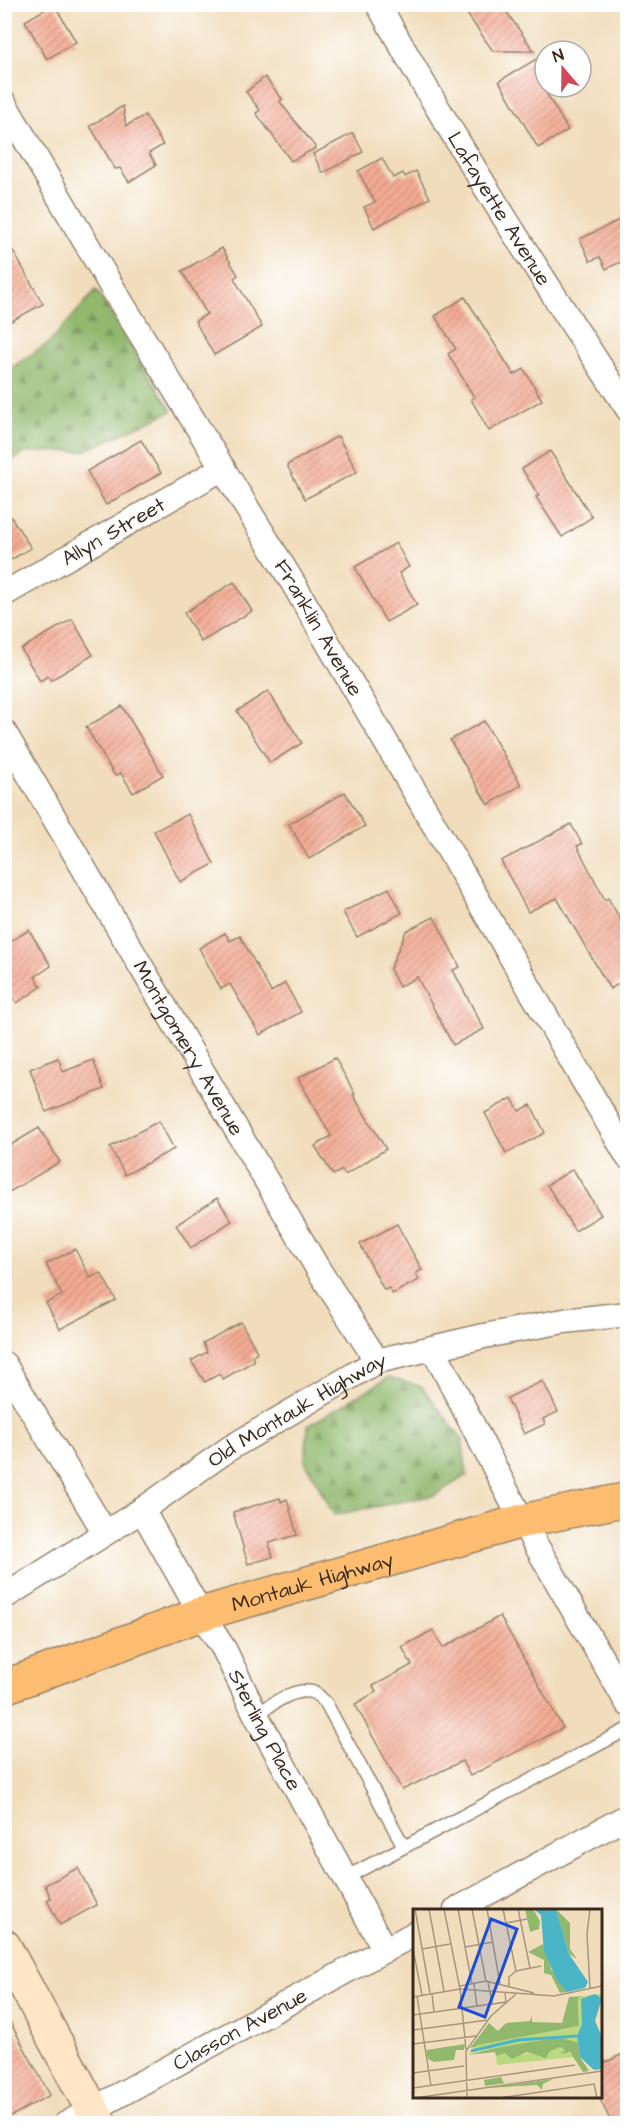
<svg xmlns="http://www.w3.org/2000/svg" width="632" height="2128" viewBox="0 0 632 2128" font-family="'Architects Daughter',sans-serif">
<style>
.forest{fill:url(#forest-firs);stroke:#667146;stroke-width:1.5}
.building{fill:url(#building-hatch)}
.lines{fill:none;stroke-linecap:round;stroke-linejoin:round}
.service-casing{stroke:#96846d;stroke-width:15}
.minor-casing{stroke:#96846d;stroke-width:27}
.secondary-casing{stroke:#96846d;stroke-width:36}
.primary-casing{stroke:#96846d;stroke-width:36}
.service{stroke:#fff;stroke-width:12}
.minor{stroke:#fff;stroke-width:24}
.secondary{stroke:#fee5c5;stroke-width:33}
.primary{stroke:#fcbd6f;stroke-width:33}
.labels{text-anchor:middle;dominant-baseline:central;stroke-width:4.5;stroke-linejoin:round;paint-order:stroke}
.street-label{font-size:21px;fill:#3b2a1e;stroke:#fff}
.inset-river{fill:none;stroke:#4bb5c8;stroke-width:3}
.inset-road{fill:none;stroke:#a8957d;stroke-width:1.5}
.view{fill:#1d4ed8;fill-opacity:0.15;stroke:#1d4ed8;stroke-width:3}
.inset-edge{fill:none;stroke:#3b2a1e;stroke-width:3}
</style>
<defs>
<pattern id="forest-firs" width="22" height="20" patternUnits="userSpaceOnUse" patternTransform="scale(1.5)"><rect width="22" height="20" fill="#92b86e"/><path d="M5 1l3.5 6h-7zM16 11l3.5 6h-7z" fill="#78965a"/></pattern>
<pattern id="building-hatch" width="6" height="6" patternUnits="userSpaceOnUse" patternTransform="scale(1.5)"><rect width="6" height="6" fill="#f4ac95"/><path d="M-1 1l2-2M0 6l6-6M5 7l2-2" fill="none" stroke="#c78c79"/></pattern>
</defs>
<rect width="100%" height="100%" fill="#fff"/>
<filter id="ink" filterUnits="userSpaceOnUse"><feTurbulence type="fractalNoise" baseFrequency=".0167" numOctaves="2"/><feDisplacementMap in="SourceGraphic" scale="12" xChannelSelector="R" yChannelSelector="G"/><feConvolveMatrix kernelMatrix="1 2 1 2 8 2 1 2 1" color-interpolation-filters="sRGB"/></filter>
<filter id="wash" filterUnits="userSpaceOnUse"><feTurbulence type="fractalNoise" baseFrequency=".008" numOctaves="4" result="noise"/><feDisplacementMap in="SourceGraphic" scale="24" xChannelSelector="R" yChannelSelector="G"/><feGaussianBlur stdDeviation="1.35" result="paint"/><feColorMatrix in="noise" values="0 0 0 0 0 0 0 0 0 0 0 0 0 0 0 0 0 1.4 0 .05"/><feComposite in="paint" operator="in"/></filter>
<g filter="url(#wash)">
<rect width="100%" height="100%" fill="#f1ddbc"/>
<g class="forest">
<path d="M96 290 172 411 84 451 27 452 5 464V372L49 343Z"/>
<path d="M389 1377 422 1387 462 1439 467 1475 435 1495 334 1515 305 1461 308 1426Z"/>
</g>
<g id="blocks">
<g class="building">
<path d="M54 4 76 42 47 59 25 21Z"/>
<path d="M460 4H501L534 51H493Z"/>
<path d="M545 54V91L568 130 538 148 499 81Z"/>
<path d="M265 77 282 99 280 102 316 148 291 161 256 113 260 110 246 92Z"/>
<path d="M123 106 126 126 145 115 163 145 149 153 156 165 129 182 120 168 115 169 90 126Z"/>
<path d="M353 133 363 152 323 173 313 154Z"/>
<path d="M382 158 393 178 403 173 405 177 416 171 430 198 374 228 364 207 375 202 358 171Z"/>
<path d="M627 216V259L606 269 600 257 590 261 580 239Z"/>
<path d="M4 235 43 304 4 325Z"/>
<path d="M222 248 238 275 234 278 262 327 214 355 195 321 207 314 182 271Z"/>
<path d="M465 297 514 375 524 369 542 400 489 431 471 399 474 397 448 354 456 349 435 316Z"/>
<path d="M338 436 357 472 305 499 287 465Z"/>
<path d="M141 440 161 473 106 505 87 471Z"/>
<path d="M550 451 592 517 562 537 536 497 539 496 522 469Z"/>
<path d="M4 506 31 548 4 564Z"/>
<path d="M396 543 409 567 399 573 417 605 386 622 355 567Z"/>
<path d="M234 582 252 611 201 642 184 613Z"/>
<path d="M72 619 93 655 51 680 48 676 40 681 21 649Z"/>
<path d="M268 691 302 743 270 763 237 711Z"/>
<path d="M122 706 163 775 133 793 121 773 115 776 86 727Z"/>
<path d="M484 721 521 785 488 805 450 740Z"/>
<path d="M345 792 365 826 309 859 289 824Z"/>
<path d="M188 814 214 864 180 882 154 831Z"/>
<path d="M571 824 582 844 577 846 605 900 608 898 627 931V979L610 989 557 898 528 912 501 861Z"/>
<path d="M389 888 402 913 357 937 343 912Z"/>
<path d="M434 917 460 967 453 970 484 1029 453 1045 417 977 399 987 390 969 406 931Z"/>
<path d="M29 930 51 966 35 977 41 987 17 1003 4 983V945Z"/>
<path d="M225 933 230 941 240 936 271 992 285 983 301 1012 260 1035 230 984 221 989 199 948Z"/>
<path d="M58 1058 63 1072 93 1060 104 1089 46 1112 30 1069Z"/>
<path d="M335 1058 355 1094 353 1095 386 1149 345 1175 342 1170 333 1175 315 1146 331 1136 298 1078Z"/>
<path d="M512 1098 519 1111 531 1105 545 1133 506 1153 485 1113Z"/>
<path d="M159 1121 174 1149 125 1175 110 1147Z"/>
<path d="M39 1128 60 1162 4 1195V1149Z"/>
<path d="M573 1169 601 1215 575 1231 547 1185Z"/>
<path d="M217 1198 232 1221 191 1248 176 1225Z"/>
<path d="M397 1224 422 1270 416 1273 419 1280 392 1294 389 1288 384 1290 360 1244Z"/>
<path d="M75 1249 90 1278 101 1273 116 1300 60 1329 46 1303 62 1295 46 1264Z"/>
<path d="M241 1322 257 1352 252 1356 254 1361 223 1379 219 1374 205 1382 191 1361 207 1352 203 1343Z"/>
<path d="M543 1381 558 1412 543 1419 545 1424 524 1434 507 1398Z"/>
<path d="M280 1498 281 1502 287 1499 297 1535 269 1543 273 1557 248 1564 233 1512Z"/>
<path d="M500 1616 563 1728 470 1776 462 1761 402 1790 355 1704 376 1692 373 1686 412 1665 402 1647 433 1630 443 1648Z"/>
<path d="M78 1868 97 1905 60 1925 47 1900 51 1898 45 1885Z"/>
<path d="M4 2011 50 2095 4 2120Z"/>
<path d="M627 2052V2124H612L600 2099V2065Z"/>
</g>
</g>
</g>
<g filter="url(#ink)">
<use href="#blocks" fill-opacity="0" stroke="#96846d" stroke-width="1.5"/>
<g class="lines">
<defs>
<g id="service">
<path d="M256 1715C271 1705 296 1685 315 1693 319 1695 323 1701 326 1703L403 1845"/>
<path d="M345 1878 628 1729"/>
</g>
<g id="minor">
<path id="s1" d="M378 4C455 143 541 277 628 409"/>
<path id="s2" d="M4 103 113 289 293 583 628 1157"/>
<path id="s3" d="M4 594 223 468"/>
<path id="s4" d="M4 732 318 1269 377 1361"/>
<path d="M433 1348 522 1521 628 1704"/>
<path d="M4 1364 105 1533"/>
<path id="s5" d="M142 1510 201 1614 224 1649 256 1715 385 1950"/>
<path id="s6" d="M4 1597 142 1510 230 1448 377 1361 484 1336 564 1321 628 1314"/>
<path d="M456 1910 628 1816"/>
<path id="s7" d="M66 2124 414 1934"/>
</g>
<path id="secondary" d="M4 1946 100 2124"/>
<g id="primary">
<path id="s8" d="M4 1687 201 1614 522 1521 628 1499"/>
</g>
</defs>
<use href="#service" class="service-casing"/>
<use href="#minor" class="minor-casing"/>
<use href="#secondary" class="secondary-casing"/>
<use href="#primary" class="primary-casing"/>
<use href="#service" class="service"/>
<use href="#minor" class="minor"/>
<use href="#secondary" class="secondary"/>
<use href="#primary" class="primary"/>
</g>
</g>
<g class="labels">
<g class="street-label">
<text stroke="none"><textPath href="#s1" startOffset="238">Lafayette Avenue</textPath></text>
<text stroke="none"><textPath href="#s3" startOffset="126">Allyn Street</textPath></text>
<text stroke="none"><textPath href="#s2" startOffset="612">Franklin Avenue</textPath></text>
<text stroke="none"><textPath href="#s4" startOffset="366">Montgomery Avenue</textPath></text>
<text stroke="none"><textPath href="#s6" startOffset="348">Old Montauk Highway</textPath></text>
<text stroke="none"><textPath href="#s8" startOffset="326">Montauk Highway</textPath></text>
<text stroke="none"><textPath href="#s5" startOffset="252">Sterling Place</textPath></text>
<text stroke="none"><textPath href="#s7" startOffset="198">Classon Avenue</textPath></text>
</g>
</g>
<g transform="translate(413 1909)">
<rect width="189" height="189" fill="#f1ddbc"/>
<path d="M147 138 162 148 84 156 83 147 92 144 102 147Z" fill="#b9d87f"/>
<path d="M112 0H120L127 12 126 20 117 23ZM143 0 157 14V40L164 50 156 45ZM130 35 138 60 154 83 147 84 138 66 131 64V51L115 43ZM172 87 165 89 166 117 57 139 76 114 85 122 93 114 117 112 119 107V113L149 114 156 88ZM151 128 165 132 167 148 176 162 170 163 157 143 148 145 152 141 147 138 137 142 133 149 114 143 99 150 92 144 83 147 82 143 54 146 98 135ZM52 135 51 141H43L41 151 21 153 15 150 13 141ZM141 167 72 177 71 171 88 168 91 174ZM140 170 130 175 129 181 124 176 75 179Z" fill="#92b86e"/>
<path d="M181 85H189V89L182 85 164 127 166 134 146 128 55 144 65 136 166 117 165 89Z" fill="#b9d87f"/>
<path d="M121 0H143L156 45 175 73 172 79 154 83 144 71 131 43 128 6ZM182 85 189 89 182 112 189 128V160L181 161 167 148 164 127 169 115 168 90Z" fill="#4bb5c8"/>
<path class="inset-river" d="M58 142 105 131 164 127"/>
<path class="inset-road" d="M2 0 17 84M16 0 31 82M31 0 47 80M45 0 59 75M59 0 73 72M74 0 87 75M90 0 103 62M105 0 117 59M177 0 174 25 177 79M93 14 114 10M52 38 80 33M0 40 9 86M9 40 37 35M75 73 79 94M61 75 64 97M47 77 73 72 121 84M96 77V68L103 62 128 57M47 80 53 140M19 85 21 103M4 87 18 177M0 88 47 80 141 87 189 77M0 106 93 93 92 84M0 121 75 111M0 135 63 127M0 164 51 157M0 179 162 156M2 189 189 162M54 189 53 142 78 107 103 85M86 189 181 175 184 189"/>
<path class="view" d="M78 10 104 20 72 108 46 98Z"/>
<rect width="189" height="189" class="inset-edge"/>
</g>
<rect width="632" height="2128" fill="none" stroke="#fff" stroke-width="24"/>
<g transform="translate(563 69) rotate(340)"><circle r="28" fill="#ffffff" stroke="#b1aaa5" stroke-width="1.5"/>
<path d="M0-4.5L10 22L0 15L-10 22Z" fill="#d1495b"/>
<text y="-9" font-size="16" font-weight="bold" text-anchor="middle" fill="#3b2a1e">N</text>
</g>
</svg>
